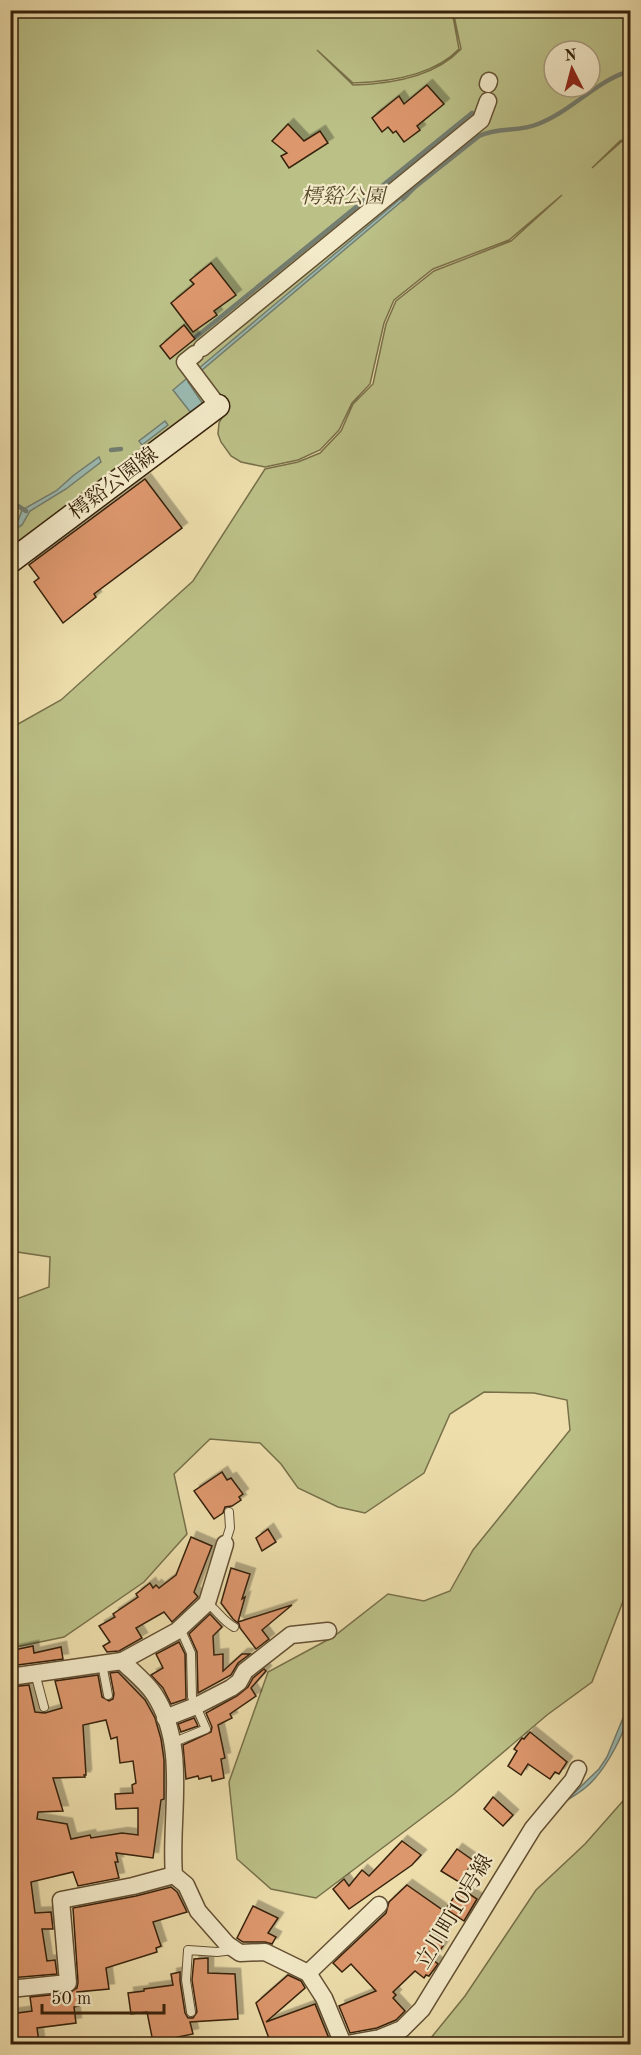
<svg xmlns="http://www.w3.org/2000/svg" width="641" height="2055" viewBox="0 0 641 2055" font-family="'Old Standard TT','Noto Serif JP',serif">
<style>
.green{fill:#bbc087;stroke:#787049;stroke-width:1.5;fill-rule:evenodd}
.water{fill:#9bbbb3;stroke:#737d70;stroke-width:1.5}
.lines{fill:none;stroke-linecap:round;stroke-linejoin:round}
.stream{stroke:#737d70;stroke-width:4.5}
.building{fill:#dd976d;stroke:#36210b;stroke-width:1.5;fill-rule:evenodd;filter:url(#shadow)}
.lane-casing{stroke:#645033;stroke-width:10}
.street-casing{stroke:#645033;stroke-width:19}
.secondary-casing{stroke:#36210b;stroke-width:25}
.lane{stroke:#f3eac9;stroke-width:8}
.street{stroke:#f3eac9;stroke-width:16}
.secondary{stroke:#f3eac9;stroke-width:22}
.labels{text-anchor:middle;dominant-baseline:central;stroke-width:4.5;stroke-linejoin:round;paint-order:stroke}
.park-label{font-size:21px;font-style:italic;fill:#57492a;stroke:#f3eac9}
.street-label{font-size:21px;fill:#36210b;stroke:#f3eac9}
</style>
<defs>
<filter id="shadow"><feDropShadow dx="5.5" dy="-5.5" stdDeviation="0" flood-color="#0004"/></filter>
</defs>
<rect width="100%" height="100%" fill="#eddeac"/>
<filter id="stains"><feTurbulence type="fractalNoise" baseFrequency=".00333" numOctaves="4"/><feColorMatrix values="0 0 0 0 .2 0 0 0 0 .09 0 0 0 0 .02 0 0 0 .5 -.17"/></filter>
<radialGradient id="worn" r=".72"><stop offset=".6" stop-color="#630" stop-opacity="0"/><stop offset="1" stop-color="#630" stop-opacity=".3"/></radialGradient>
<g class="green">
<path d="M11 11H452L459 49C433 76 389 82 353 83L317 50 353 85C390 84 435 77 461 49L453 11H630V137L620 141 592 168 621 142 630 139V1583L592 1682 547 1715 454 1794 316 1898 271 1889 237 1859 229 1782 268 1672 333 1637 388 1594 424 1601 450 1591 473 1550 570 1430 567 1400 534 1393 484 1392 450 1414 424 1473 365 1513 338 1507 298 1488 281 1464 260 1443 210 1439 174 1474 187 1534 144 1582 64 1637 11 1648V1301L49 1287 50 1257 11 1251V728L61 700 193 581 265 469 298 462 320 453 341 431 353 404 373 384 386 324 396 301 434 271 511 241 562 195 509 240 433 269 394 300 384 323 370 384 352 403 339 430 320 450 298 460 265 467 241 462 231 456 221 442 218 434 219 423 223 416 11 551ZM554 51H590V87H554Z"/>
<path d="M630 1793V2044H426L465 1996 536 1890 585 1844Z"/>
</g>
<g class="water">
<path d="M406 194 408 196 188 382 203 404 191 413 173 390Z"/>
<path d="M165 421 168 425 142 445 139 441Z"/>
<path d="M99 457 101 462 66 489 30 511 22 525 11 532V526L18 521 22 510 56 491 74 475Z"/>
<path d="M630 1701C630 1727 605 1772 585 1788 578 1794 569 1798 562 1804 529 1836 509 1879 486 1918 467 1953 445 1986 423 2020 401 2041 388 2044 358 2044 380 2042 398 2038 415 2023L483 1917 528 1840 561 1799 574 1793 599 1769 607 1757Z"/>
</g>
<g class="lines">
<g class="stream">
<path d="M403 199 415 187 479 136C497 127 520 132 538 124 572 111 597 80 630 71"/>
<path d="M196 337 472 113"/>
<path d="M111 450 121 449"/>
<path d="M10 501 26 511"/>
</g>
</g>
<g class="building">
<path d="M427 85 444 104 417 126 420 130 404 142 396 131 393 133 388 127 382 132 372 118 399 96 404 104Z"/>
<path d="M288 124 304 141 320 131 328 143 289 168 281 156 287 153 272 141Z"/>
<path d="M211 263 236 295 214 311 217 315 193 332 171 303 194 284 190 280Z"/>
<path d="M184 325 195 339 170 359 160 346Z"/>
<path d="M145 479 182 528 94 594 96 597 63 623 34 582 39 578 29 565Z"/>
<path d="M222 1472 227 1480 231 1478 243 1494 239 1497 241 1500 232 1506 225 1507 223 1513 214 1519 194 1491Z"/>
<path d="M268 1529 276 1542 262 1551 256 1538Z"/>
<path d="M191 1537 212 1546 194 1592 198 1597 172 1622 164 1612 136 1628 142 1638 119 1651 107 1652 103 1646 110 1642 99 1626 115 1617 113 1614 138 1597 136 1594 150 1583 153 1588 156 1585 159 1588 176 1575Z"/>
<path d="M231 1568 250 1574 242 1599 245 1597 238 1622 292 1605 262 1630 269 1639 256 1649 240 1628 239 1624 233 1619 221 1603Z"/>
<path d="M210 1614 222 1627 213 1636 214 1655 223 1654V1671L242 1654H250L238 1663 231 1675 198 1693 197 1652 189 1634Z"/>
<path d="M179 1642 185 1654 186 1699 171 1704 163 1688 151 1675 163 1668 156 1654Z"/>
<path d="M33 1646 34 1653 61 1647 63 1659 10 1666 16 1664 14 1650Z"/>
<path d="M264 1669 266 1671 251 1688 256 1696 230 1714 232 1718 218 1725 225 1758 221 1759 224 1778 212 1781 211 1776 199 1779 198 1776 186 1779 183 1745 211 1732 212 1727 206 1713 237 1696 248 1687 253 1678Z"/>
<path d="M118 1672 145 1700 155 1718 161 1739 164 1760V1799L161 1800 153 1858 116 1853 118 1862H115L119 1878 78 1886 73 1872 31 1882 35 1913 51 1912 53 1929H42L47 1961 55 1960 57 1974 10 1978V1742L14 1740 10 1725V1687L29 1685 35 1712 45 1713 62 1708 55 1681 98 1675 102 1697 109 1701 113 1699 114 1694 110 1673ZM106 1720 111 1739 117 1737 120 1763 133 1761 136 1783 132 1785 133 1793 115 1794 116 1809 138 1808V1835L122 1833 91 1838 90 1835 71 1839 67 1824 37 1819 38 1812 63 1811 53 1778 85 1777 84 1775H86L83 1725Z"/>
<path d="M194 1718 198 1726 181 1732 178 1724Z"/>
<path d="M530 1732 567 1762 559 1774 555 1772 550 1779 528 1764 521 1775 508 1766 517 1751 514 1749 522 1738 524 1739Z"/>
<path d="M493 1797 513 1815 503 1826 484 1809Z"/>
<path d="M402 1841 421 1855 412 1865 349 1909 333 1889 344 1879 349 1886 362 1870 369 1876Z"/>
<path d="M457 1849 474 1861 459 1882 441 1871Z"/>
<path d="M407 1885 444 1911 428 1934 443 1946 433 1960 438 1964 429 1976 426 1975 424 1978 415 1971 393 1992 396 1995 393 1998 405 2011 396 2020 377 2028 350 2033 339 2006 376 1991 351 1964 342 1972 333 1963 386 1913 389 1902Z"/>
<path d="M171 1887 177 1892 187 1912 153 1922 161 1946 156 1948 157 1952 106 1968 109 1989 77 1992 79 2006 74 2007 76 2023 37 2028 39 2042 25 2044V2040L10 2043V2014L32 2011 30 1997 69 1993 77 1988 78 1982 73 1908 136 1896Z"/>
<path d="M460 1888 477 1899 464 1921 446 1909Z"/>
<path d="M253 1906 278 1918 268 1933 276 1937 272 1944 265 1942H243L237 1938Z"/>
<path d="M208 1958V1973L235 1974 238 2019 190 2022 193 2034 153 2042 147 2012 131 2014 128 1993 144 1991V1989L173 1985 171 1974 180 1972V1981L185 2013 188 2018H193L197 2012 192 1980 194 1959Z"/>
<path d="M288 1975 301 1981 305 1988 266 2022 315 2004 330 2041 320 2044H271L256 2003Z"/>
</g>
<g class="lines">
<defs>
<g id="lane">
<path d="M225 1544 230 1528 229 1512"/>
<path d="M207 1603C217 1610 223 1621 234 1627"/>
<path d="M102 1664 108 1695"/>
<path d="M35 1673 44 1707"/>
<path d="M172 1743 206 1729 192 1697 191 1653 180 1628"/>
<path d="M191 2012 186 1980 188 1950 217 1952 233 1950"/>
</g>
<g id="street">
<path d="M488 84 489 81"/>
<path d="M202 348 481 120 488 101"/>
<path d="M195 354 185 362 218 406"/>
<path d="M122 1661 177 1631 207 1603 225 1544"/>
<path d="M10 1677 122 1661C133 1672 146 1682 154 1694 189 1747 169 1817 174 1875L186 1885 198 1911 227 1944 240 1953 265 1952 308 1973 324 1998 343 2044"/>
<path d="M165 1718 196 1706 231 1688 239 1682 245 1671 291 1635 328 1631"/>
<path d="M308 1973 379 1905"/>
<path d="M10 1989 68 1983 61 1900 133 1886 174 1875"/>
<path d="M347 2044 380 2038 402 2029 422 2009 533 1828 573 1780 578 1769"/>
</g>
<path id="secondary" d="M10 562 218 406"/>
</defs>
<use href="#lane" class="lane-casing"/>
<use href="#street" class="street-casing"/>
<use href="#secondary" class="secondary-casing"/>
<use href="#lane" class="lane"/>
<use href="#street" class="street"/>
<use href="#secondary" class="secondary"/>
</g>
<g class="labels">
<g class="park-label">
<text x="343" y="197">樗谿公園</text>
</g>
<g class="street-label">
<text transform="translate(114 484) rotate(-37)">樗谿公園線</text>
<text transform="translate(455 1912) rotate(-59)">立川町10号線</text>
</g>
</g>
<rect width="641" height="2055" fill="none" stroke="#eddeac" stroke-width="36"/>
<rect x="12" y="12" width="617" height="2031" fill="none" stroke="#36210b" stroke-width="3"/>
<rect x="18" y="18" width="605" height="2019" fill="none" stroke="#36210b" stroke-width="1.5"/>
<g transform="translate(572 69) rotate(354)"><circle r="28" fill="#f3eac9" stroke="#a79a7d" stroke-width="1.5"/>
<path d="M0-4.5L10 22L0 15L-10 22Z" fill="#8f2418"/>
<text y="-9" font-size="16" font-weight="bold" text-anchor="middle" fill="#36210b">N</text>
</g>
<path d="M42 2004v9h122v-9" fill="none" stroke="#36210b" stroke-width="3"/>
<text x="51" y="2004" font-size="18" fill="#36210b" stroke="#f3eac9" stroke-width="4.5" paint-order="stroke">50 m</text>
<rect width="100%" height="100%" filter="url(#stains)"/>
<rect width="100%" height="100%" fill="url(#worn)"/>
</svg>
